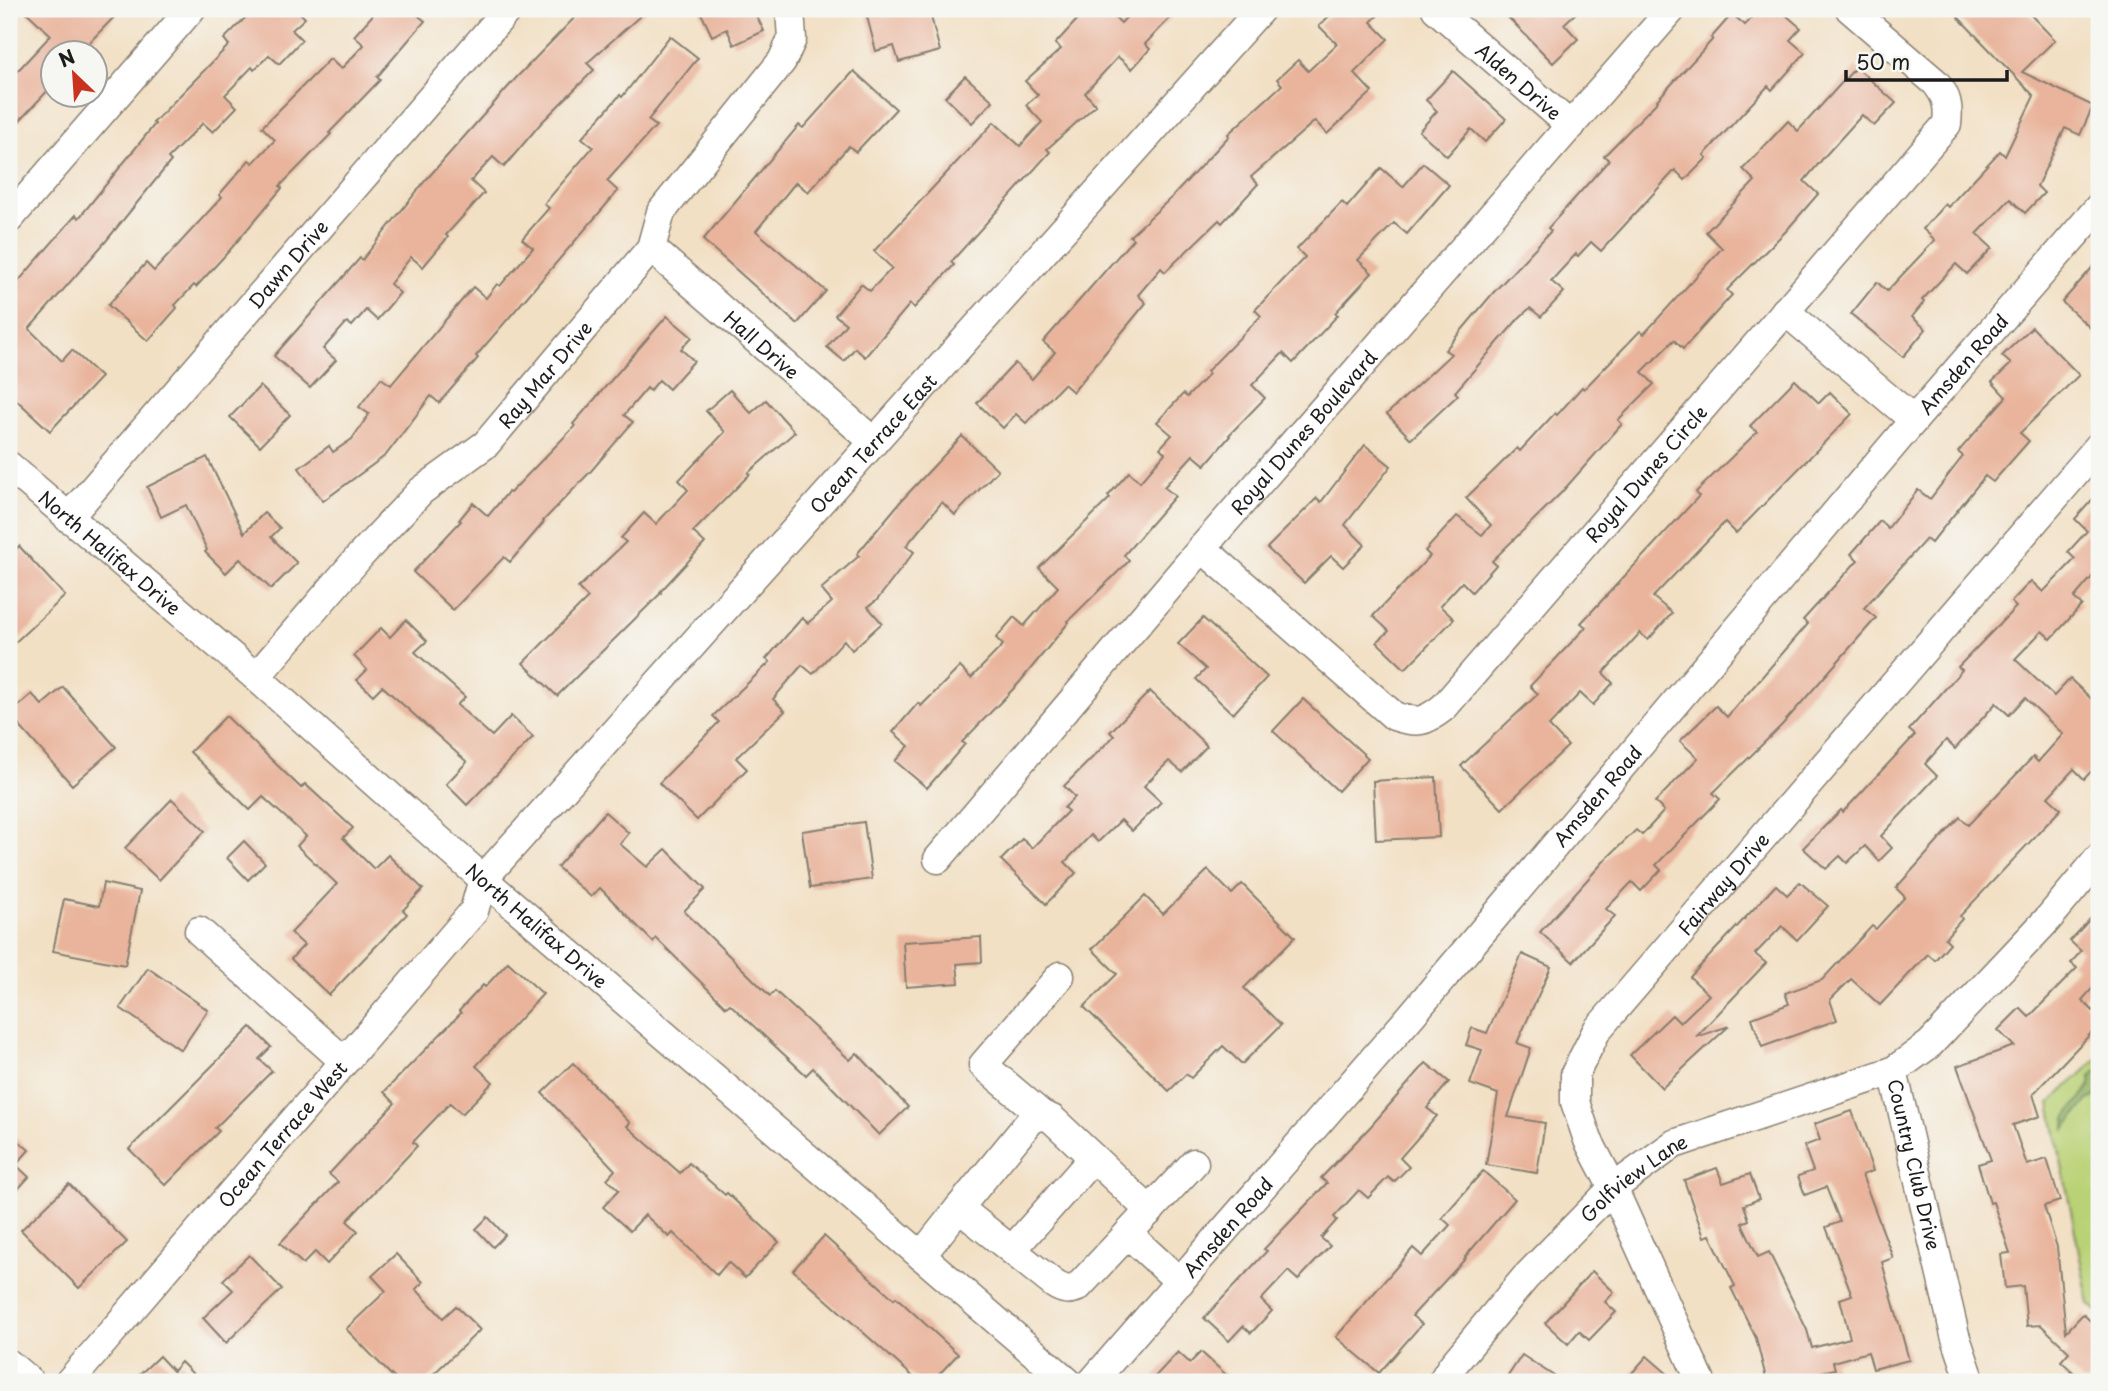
<svg xmlns="http://www.w3.org/2000/svg" width="2108" height="1391" viewBox="0 0 2108 1391" font-family="'Playpen Sans',sans-serif">
<style>
.green{fill:#bad276;stroke:#6b7749;stroke-width:2}
.forest{fill:#93b467;stroke:#586842;stroke-width:2}
.building{fill:#e9b49b}
.lines{fill:none;stroke-linecap:round;stroke-linejoin:round}
.minor-casing{stroke:#877e70;stroke-width:31}
.minor{stroke:#fff;stroke-width:28}
.labels{text-anchor:middle;dominant-baseline:central;stroke-width:6;stroke-linejoin:round;paint-order:stroke}
.street-label{font-size:19px;fill:#1c1c1c;stroke:#f6f6f2}
</style>
<rect width="100%" height="100%" fill="#f6f6f2"/>
<filter id="ink" filterUnits="userSpaceOnUse"><feTurbulence type="fractalNoise" baseFrequency=".0143" numOctaves="2"/><feDisplacementMap in="SourceGraphic" scale="14" xChannelSelector="R" yChannelSelector="G"/><feConvolveMatrix kernelMatrix="1 2 1 2 8 2 1 2 1" color-interpolation-filters="sRGB"/></filter>
<filter id="wash" filterUnits="userSpaceOnUse"><feTurbulence type="fractalNoise" baseFrequency=".00686" numOctaves="4" result="noise"/><feDisplacementMap in="SourceGraphic" scale="28" xChannelSelector="R" yChannelSelector="G"/><feGaussianBlur stdDeviation="1.57" result="paint"/><feColorMatrix in="noise" values="0 0 0 0 0 0 0 0 0 0 0 0 0 0 0 0 0 1.4 0 .05"/><feComposite in="paint" operator="in"/></filter>
<g filter="url(#wash)">
<rect width="100%" height="100%" fill="#f2e0c5"/>
<path class="green" d="M2099 1057V1313L2089 1304 2050 1103Z"/>
<path class="forest" d="M2099 1069V1095L2088 1100 2065 1129 2066 1118 2090 1086 2091 1076Z"/>
<g id="blocks">
<g class="building">
<path d="M23 9H122L80 52H52V86L9 132V80L51 35Z"/>
<path d="M254 9H296L305 18 292 30 302 40 279 64 269 55 254 70 252 67 225 95 237 107 213 132 203 123 168 158 171 161 106 241 29 329 62 361 72 350 101 377 50 431 9 393V292L76 215 79 218 155 124 153 123 229 45 224 39Z"/>
<path d="M378 9H410L425 21 377 77 380 80 329 133 331 134 280 186 282 188 229 251 196 287 194 285 175 305 177 308 148 341 108 305 146 263 154 271 222 197 219 195 249 160 253 163 275 140 262 127 330 59 341 69 364 45 354 36Z"/>
<path d="M583 9H648L587 63 594 70 541 123 504 167 493 157 471 181 484 193 446 235 448 237 423 267 411 257 390 284 400 293 377 320 366 310 352 326 347 322 323 349 336 360 310 388 274 356 360 258 362 260 425 181 517 77Z"/>
<path d="M699 9H753L764 31 734 45 727 29 712 36Z"/>
<path d="M865 9H929L940 51 899 62 894 46 876 51Z"/>
<path d="M1087 9H1106L1121 23 1134 9H1179L1145 44 1150 49 1132 69 1118 57 1085 93 1096 105 1047 149 1050 152 951 262 954 265 914 308 910 304 865 357 855 348 844 361 827 347 846 324 835 315 861 284 870 291 892 268 874 251 994 122 1020 146 1042 122 1026 105 1038 95 1025 81 1061 49 1055 44Z"/>
<path d="M1336 9H1384L1371 22 1388 39 1354 73 1372 92 1327 134 1315 121 1251 177 1258 184 1222 223 1219 220 1165 272 1161 268 1138 295 1146 303 1073 392 1064 384 1026 423 1016 414 1003 428 977 403 1015 363 1032 379 1055 352 1043 342 1133 239 1130 236 1172 197 1229 136 1228 134 1282 85 1277 79 1298 60 1308 71 1337 44 1319 26Z"/>
<path d="M1500 9H1580L1564 24 1578 39 1553 63Z"/>
<path d="M1760 9H1779L1801 28 1790 40 1805 53 1772 90 1768 86 1704 155 1707 158 1685 180 1675 170 1601 251 1591 242 1578 256 1576 254 1551 281 1564 292 1541 317 1530 308 1519 318 1455 392 1458 395 1411 439 1387 414 1451 354 1445 350 1493 293 1551 231 1548 228 1609 160 1604 156 1658 101 1657 100 1713 39 1711 38 1732 14 1745 25Z"/>
<path d="M1967 9H2025L2055 40 2022 72 2093 106 2080 135 2065 128 2037 186 2044 193 2025 213 2010 199 1977 234 1992 248 1967 274 1956 264 1922 300 1924 302 1912 317 1926 329 1903 357 1851 314 1877 282 1887 291 1935 240 1923 229 1945 204 1948 207 2000 151 2005 156 2034 96 1958 17Z"/>
<path d="M670 36 698 58 648 120 656 126 607 181 618 191 476 356 478 358 439 403 431 396 386 455 323 501 299 468 329 446 333 452 352 439 369 414 359 407 381 378 391 385 473 287 486 298 497 284 500 286 533 248 522 239 549 208 544 204 593 147 582 138 620 95 622 97Z"/>
<path d="M1856 67 1896 103 1874 126 1862 115 1825 156 1804 181 1818 194 1786 231 1727 290 1732 295 1683 349 1674 340 1642 372 1654 384 1618 420 1622 424 1561 493 1492 561 1496 565 1472 592 1462 582 1440 606 1454 619 1405 669 1377 642 1389 631 1373 616 1430 556 1425 551 1457 516 1482 535 1491 525 1466 498 1517 448 1520 451 1555 413 1557 415 1582 387 1584 389 1640 331 1644 334 1722 248 1706 232 1755 181 1743 169 1788 121 1798 131Z"/>
<path d="M854 71 896 109 856 152 849 146 808 192 796 182 756 231 826 291 797 324 703 240 799 125 803 128Z"/>
<path d="M1453 71 1506 119 1485 142 1471 129 1447 156 1419 131 1437 111 1426 100Z"/>
<path d="M965 76 993 101 972 123 945 97Z"/>
<path d="M1423 163 1449 185 1407 234 1394 223 1358 260 1372 273 1335 313 1338 315 1293 363 1283 353 1252 385 1265 398 1229 435 1230 436 1205 465 1193 455 1164 487 1175 496 1124 555 1129 561 1068 621 1069 622 1019 683 962 742 965 744 927 788 895 761 909 746 893 732 918 703 921 706 960 667 971 678 1003 645 996 638 1014 617 1024 626 1058 587 1039 568 1110 498 1108 496 1129 472 1140 482 1165 453 1160 448 1172 435 1157 422 1183 394 1187 397 1209 374 1207 371 1261 316 1255 310 1305 257 1297 249 1342 202 1347 207 1381 168 1403 187Z"/>
<path d="M2099 260V336L2062 302Z"/>
<path d="M667 316 692 337 681 349 694 361 669 389 659 380 650 391 647 388 624 415 633 422 591 471 543 521 544 522 510 562 504 557 453 610 413 572 461 521 459 520 473 503 488 516 508 492 510 493 575 426 573 424Z"/>
<path d="M2032 327 2079 375 2020 433 2029 441 1993 482 1985 476 1931 543 1926 539 1864 608 1876 618 1781 726 1713 793 1720 799 1656 865 1661 870 1641 891 1632 882 1606 909 1615 916 1573 962 1540 932 1605 860 1636 830 1642 835 1664 811 1655 802 1698 758 1680 741 1716 706 1727 717 1808 624 1803 620 1858 560 1851 554 1880 521 1888 528 1918 490 1930 499 1963 456 1958 452 2006 397 1992 382 2011 364 2002 356Z"/>
<path d="M1795 380 1819 403 1830 392 1852 414 1736 533 1725 522 1653 597 1672 613 1648 640 1640 633 1603 673 1613 683 1593 705 1580 693 1549 726 1568 746 1502 809 1461 766 1538 694 1530 686 1586 627 1581 623 1699 496 1696 492 1757 432 1750 426Z"/>
<path d="M260 386 290 415 260 446 230 417Z"/>
<path d="M730 390 751 413 766 400 795 432 748 473 750 474 693 532 705 543 660 592 661 593 557 696 523 663 588 598 578 588 626 542 621 538 644 513 656 524 688 490 679 480 725 432 706 411Z"/>
<path d="M962 436 998 470 955 515 942 502 906 546 914 552 877 600 868 607 882 623 852 650 844 640 813 674 802 665 773 699 785 711 736 758 747 769 697 820 659 783 719 722 713 716 770 662 766 659 802 618 808 623 832 602 821 589 859 556 857 554 901 501Z"/>
<path d="M1365 445 1391 466 1345 525 1365 545 1343 567 1331 556 1304 583 1267 548 1317 498 1321 502Z"/>
<path d="M207 457 244 533 264 513 280 528 271 537 297 563 271 589 240 559 226 573 205 552 207 550 186 505 161 517 147 487Z"/>
<path d="M2099 492V569L2074 598 2082 605 2051 639 2042 631 2015 659 2054 696 2070 679 2099 706V763L2084 779 2074 769 2048 797 2061 809 1960 916 1962 919 1945 938 1950 943 1935 960 1928 954 1880 1005 1851 979 1830 1000 1837 1020 1762 1047 1752 1018 1789 1004 1785 993 1822 980 1872 926 1876 929 1905 897 1896 888 1960 817 1968 825 2033 757 2038 762 2063 734 2025 698 2009 715 1996 703 1955 749 1946 740 1925 764 1937 776 1881 836 1892 848 1879 861 1865 846 1847 863 1840 856 1826 869 1803 848 1841 810 1843 812 1915 735 1909 730 1962 670 1958 667 2016 607 2011 602 2031 581 2043 592 2075 559 2068 552 2087 531 2075 519Z"/>
<path d="M19 546 65 596 9 648V556Z"/>
<path d="M1203 618 1267 677 1233 714 1196 679 1206 669 1178 644Z"/>
<path d="M406 620 427 641 415 652 465 697 457 705 492 736 511 716 533 737 467 805 446 784 467 762 382 686 373 695 357 680 367 670 354 656 381 628 390 637Z"/>
<path d="M63 687 116 747 72 785 9 714 32 694 42 705Z"/>
<path d="M1150 691 1207 746 1182 772 1169 761 1144 786 1161 802 1132 831 1121 820 1098 842 1091 835 1065 862 1076 873 1046 904 1001 860 1022 839 1032 848 1068 811 1064 808 1075 797 1064 786 1114 736 1110 732Z"/>
<path d="M1303 699 1368 758 1338 791 1273 731Z"/>
<path d="M226 716 301 788 305 784 353 828 343 838 374 869 388 855 423 889 403 910 407 914 329 995 291 959 304 945 291 933 337 884 297 846 306 836 263 797 250 810 190 752Z"/>
<path d="M1436 777 1439 837 1376 840 1373 781Z"/>
<path d="M172 799 205 831 159 880 125 848Z"/>
<path d="M605 812 629 833 620 844 647 867 666 849 705 889 684 911 770 996 775 991 850 1060 857 1053 908 1107 879 1135 813 1068 806 1075 730 1004 726 1007 656 938 653 942 600 888 591 897 557 867Z"/>
<path d="M864 822 872 879 810 888 802 831Z"/>
<path d="M244 841 265 863 248 880 227 858Z"/>
<path d="M1208 870 1232 894 1242 884 1295 937 1244 988 1281 1025 1242 1064 1223 1046 1191 1078 1186 1074 1169 1091 1084 1007 1117 974 1092 949 1145 896 1163 914Z"/>
<path d="M1800 882 1828 906 1797 940 1782 926 1755 954 1766 963 1696 1037 1729 1026 1662 1088 1630 1055 1672 1015 1680 1023 1709 995 1690 977 1776 885 1787 895Z"/>
<path d="M103 883 140 891 125 965 53 951 64 899 99 906Z"/>
<path d="M2099 909V981L2082 1000 2099 1017V1025L2033 1094 2040 1116 2013 1125 2027 1165 2047 1159 2060 1201 2044 1206 2057 1247 2066 1332 2083 1314 2099 1329V1382H2084L2061 1361 2069 1352 2041 1325 2027 1326 2023 1286 2005 1288 2001 1254 2010 1253 1993 1202 1990 1203 1978 1164 1991 1160 1957 1066 2014 1046 1998 1030 2020 1008 2029 1017 2077 968 2071 963 2081 951 2070 941Z"/>
<path d="M981 937 982 962 957 964 959 983 906 987 903 942Z"/>
<path d="M1522 954 1551 967 1517 1043 1531 1048 1508 1117 1545 1123 1537 1173 1486 1165 1498 1094 1470 1084 1482 1050 1466 1045 1472 1028 1487 1033Z"/>
<path d="M508 962 543 994 476 1066 493 1082 462 1114 450 1103 413 1142 417 1146 347 1221 358 1231 327 1264 315 1252 303 1264 280 1243 338 1182 329 1174 395 1103 384 1092 461 1013 459 1011 483 985 485 987Z"/>
<path d="M148 968 208 1010 181 1050 120 1008Z"/>
<path d="M251 1027 271 1047 259 1059 272 1071 215 1128 219 1131 166 1185 129 1149Z"/>
<path d="M573 1063 630 1123 627 1126 680 1173 689 1163 725 1195 727 1193 779 1242 745 1278 728 1262 717 1275 673 1233 669 1237 645 1215 630 1231 603 1207 619 1190 607 1179 615 1170 542 1093Z"/>
<path d="M1426 1063 1449 1082 1427 1108 1437 1116 1400 1158 1409 1167 1394 1182 1388 1177 1368 1198 1359 1190 1334 1217 1337 1220 1321 1238 1330 1246 1298 1280 1288 1271 1261 1300 1272 1311 1251 1333 1243 1326 1229 1341 1204 1318 1267 1251 1264 1249 1327 1183 1321 1178 1371 1126Z"/>
<path d="M1852 1111 1873 1171 1862 1175 1893 1258 1882 1262 1909 1360 1873 1369 1868 1352 1833 1362 1835 1369 1821 1372 1823 1382H1767L1756 1338 1731 1288 1735 1286 1710 1235 1704 1237 1684 1180 1717 1168 1723 1183 1750 1174 1759 1199 1744 1205 1749 1220 1742 1223 1758 1257 1769 1252 1807 1330 1812 1348 1850 1338 1840 1299 1852 1295 1826 1227 1840 1222 1826 1187 1805 1195 1798 1176 1813 1171 1804 1146 1820 1140 1814 1124Z"/>
<path d="M9 1132 29 1150 16 1165 29 1177 9 1199Z"/>
<path d="M1483 1171 1515 1199 1465 1257 1466 1258 1412 1316 1422 1324 1379 1373 1336 1337 1413 1248 1422 1256 1450 1225 1442 1218Z"/>
<path d="M69 1184 127 1242 79 1288 21 1230Z"/>
<path d="M488 1217 505 1235 493 1247 476 1229Z"/>
<path d="M824 1236 894 1299 896 1297 958 1354 932 1382H919L793 1270Z"/>
<path d="M396 1254 423 1282 416 1289 443 1318 456 1306 480 1330 425 1382H398L346 1329 386 1291 372 1276Z"/>
<path d="M249 1255 282 1289 226 1343 203 1318 233 1290 223 1280Z"/>
<path d="M1592 1271 1614 1292 1605 1302 1616 1312 1589 1340 1579 1331 1568 1344 1545 1323Z"/>
<path d="M1178 1352 1190 1363 1201 1352 1234 1382H1150Z"/>
<path d="M1522 1355 1563 1382H1504Z"/>
<path d="M159 1356 173 1371 181 1362 201 1382H132Z"/>
<path d="M1647 1356 1677 1382H1624Z"/>
</g>
</g>
</g>
<g filter="url(#ink)">
<use href="#blocks" fill-opacity="0" stroke="#877e70" stroke-width="2"/>
<g class="lines">
<defs>
<g id="minor">
<path id="s1" d="M1436 9 1571 126"/>
<path d="M9 219 191 9"/>
<path id="s2" d="M651 248 874 442"/>
<path d="M1785 311 1914 420"/>
<path id="s3" d="M9 466 256 677 483 879 1068 1382"/>
<path id="s4" d="M68 518 508 9"/>
<path id="s5" d="M1202 548 1394 716C1418 724 1425 722 1444 707L1947 124C1949 106 1947 97 1936 83L1850 9"/>
<path id="s6" d="M256 677 360 556 421 491 486 444 651 248 661 212 782 61 792 39 790 9"/>
<path id="s7" d="M938 859 1202 548 1672 9"/>
<path d="M199 931 344 1061"/>
<path id="s8" d="M1893 1071 1955 1335 1971 1382"/>
<path d="M1042 1115 983 1065 1060 976"/>
<path d="M959 1208 1031 1120 1042 1115 1052 1119 1150 1211"/>
<path d="M1128 1234 1180 1282"/>
<path d="M1012 1250 1093 1158"/>
<path d="M921 1256 959 1208 1054 1284C1063 1290 1069 1291 1078 1287L1194 1163"/>
<path d="M9 1364 30 1382"/>
<path id="s9" d="M69 1382 474 911 483 879 1261 9"/>
<path id="s10" d="M1092 1382 1410 1017 1914 420 2099 207"/>
<path id="s11" d="M1442 1382 1451 1367 1525 1278 1613 1188 1674 1144 1893 1071 1930 1044 2048 919 2099 858"/>
<path id="s12" d="M1701 1382 1613 1188 1588 1140 1575 1102V1074L1597 1030 2099 446"/>
</g>
</defs>
<use href="#minor" class="minor-casing"/>
<use href="#minor" class="minor"/>
</g>
</g>
<g class="labels">
<g class="street-label">
<text stroke="none"><textPath href="#s1" startOffset="110">Alden Drive</textPath></text>
<text stroke="none"><textPath href="#s4" startOffset="336">Dawn Drive</textPath></text>
<text stroke="none"><textPath href="#s2" startOffset="147">Hall Drive</textPath></text>
<text stroke="none"><textPath href="#s10" startOffset="1340">Amsden Road</textPath></text>
<text stroke="none"><textPath href="#s6" startOffset="420">Ray Mar Drive</textPath></text>
<text stroke="none"><textPath href="#s7" startOffset="562">Royal Dunes Boulevard</textPath></text>
<text stroke="none"><textPath href="#s9" startOffset="1239">Ocean Terrace East</textPath></text>
<text stroke="none"><textPath href="#s5" startOffset="618">Royal Dunes Circle</textPath></text>
<text stroke="none"><textPath href="#s3" startOffset="133">North Halifax Drive</textPath></text>
<text stroke="none"><textPath href="#s10" startOffset="774">Amsden Road</textPath></text>
<text stroke="none"><textPath href="#s12" startOffset="578">Fairway Drive</textPath></text>
<text stroke="none"><textPath href="#s3" startOffset="700">North Halifax Drive</textPath></text>
<text stroke="none"><textPath href="#s9" startOffset="327">Ocean Terrace West</textPath></text>
<text stroke="none"><textPath href="#s8" startOffset="96">Country Club Drive</textPath></text>
<text stroke="none"><textPath href="#s11" startOffset="282">Golfview Lane</textPath></text>
<text stroke="none"><textPath href="#s10" startOffset="206">Amsden Road</textPath></text>
</g>
</g>
<rect width="2108" height="1391" fill="none" stroke="#f6f6f2" stroke-width="35"/>
<g transform="translate(74 74) rotate(335)"><circle r="33" fill="#f6f6f2" stroke="#9f9f9c" stroke-width="2"/>
<path d="M0-5L12 26L0 18L-12 26Z" fill="#c8321e"/>
<text y="-10" font-size="19" font-weight="bold" text-anchor="middle" fill="#1c1c1c">N</text>
</g>
<path d="M1846 70v10h161v-10" fill="none" stroke="#1c1c1c" stroke-width="3.5"/>
<text x="1856" y="70" font-size="21" fill="#1c1c1c" stroke="#f6f6f2" stroke-width="5" paint-order="stroke">50 m</text>
</svg>
